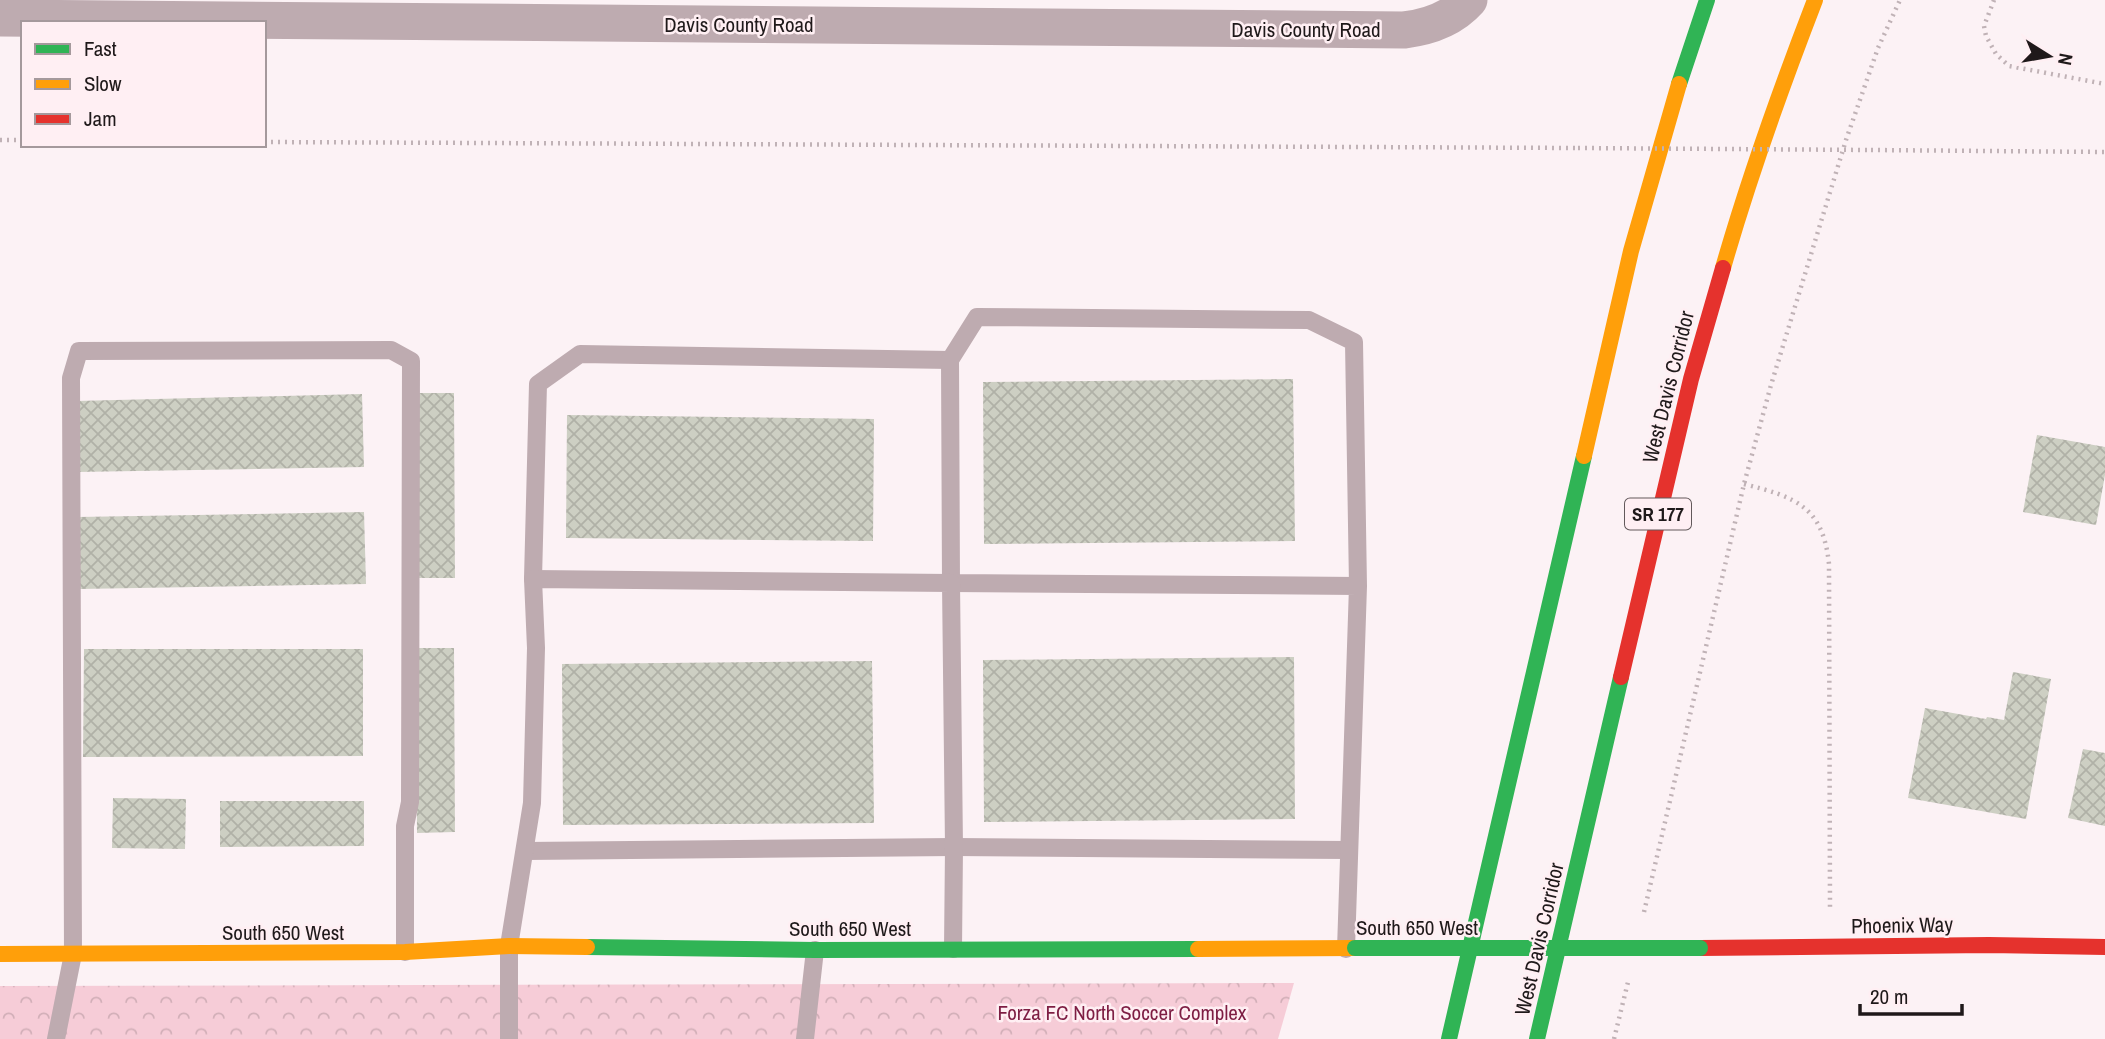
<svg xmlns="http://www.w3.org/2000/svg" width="2105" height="1039" viewBox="0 0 2105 1039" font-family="'Archivo Narrow',sans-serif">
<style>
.park{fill:url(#park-crowns)}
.building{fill:url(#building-cross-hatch)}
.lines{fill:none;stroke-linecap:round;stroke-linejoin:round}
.path{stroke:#c0b2b6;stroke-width:4.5;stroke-dasharray:2 5;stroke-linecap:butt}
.lane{stroke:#beabb0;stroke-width:18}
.street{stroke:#beabb0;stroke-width:37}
.fast{stroke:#30b455;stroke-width:16}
.slow{stroke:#ff9f0a;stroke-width:16}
.jam{stroke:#e5322d;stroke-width:16}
.path-bridge{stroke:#c0b2b6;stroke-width:4.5;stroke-dasharray:2 5;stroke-linecap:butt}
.fast-bridge{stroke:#30b455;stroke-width:16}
.labels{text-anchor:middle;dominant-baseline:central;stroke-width:5;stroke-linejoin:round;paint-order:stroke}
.shield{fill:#ffeff3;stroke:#62595b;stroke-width:2}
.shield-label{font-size:19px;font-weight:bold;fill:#1f191a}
.street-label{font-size:21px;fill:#1f191a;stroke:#ffeff3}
.park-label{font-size:21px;fill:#7e1d43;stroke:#ffeff3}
</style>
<defs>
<pattern id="park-crowns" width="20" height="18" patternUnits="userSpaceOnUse" patternTransform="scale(1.75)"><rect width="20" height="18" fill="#f6ccd7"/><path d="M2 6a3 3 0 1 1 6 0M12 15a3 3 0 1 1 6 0" fill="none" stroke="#d2afb8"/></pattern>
<pattern id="building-cross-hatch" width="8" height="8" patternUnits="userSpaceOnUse" patternTransform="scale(1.75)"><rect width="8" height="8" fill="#cdcfc3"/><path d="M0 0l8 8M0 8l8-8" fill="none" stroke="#b0b1a7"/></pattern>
</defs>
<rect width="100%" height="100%" fill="#fcf2f5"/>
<path class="park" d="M1294 983 1278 1039H0V986Z"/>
<g class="building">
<path d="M1293 379 1295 541 984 544 983 382Z"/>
<path d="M415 393H454L455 578H417Z"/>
<path d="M362 394 364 467 77 472 76 401Z"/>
<path d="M567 415 874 419 873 541 566 538Z"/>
<path d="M2037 435 2105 447V475L2096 525 2023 512Z"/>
<path d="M364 512 366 584 79 589 78 517Z"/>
<path d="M416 648H454L455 832 417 833Z"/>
<path d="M84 649H363V756L83 757Z"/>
<path d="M1294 657 1295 819 984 822 983 660Z"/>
<path d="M872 661 874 823 563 825 562 664Z"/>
<path d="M2013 672 2051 679 2026 819 1908 798 1925 708 1986 719 1987 717 2004 720Z"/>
<path d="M2083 749 2105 753V826L2068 818Z"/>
<path d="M113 798 186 799 185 849 112 848Z"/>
<path d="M220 801H364V846L220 847Z"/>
</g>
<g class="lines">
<g class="path">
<path d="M1994 0 1984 26 1986 36 1996 54 2009 66 2105 84"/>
<path d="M0 140H23"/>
<path d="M264 142 1578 148"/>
<path d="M1871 150 2105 152"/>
<path d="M1744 484C1795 497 1823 506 1829 564L1830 910"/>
<path d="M1644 912 1744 484 1771 385 1846 140 1878 48 1900 0"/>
<path d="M1614 1039 1628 982"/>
</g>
<g class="lane">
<path d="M533 579 538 384 580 354 950 360"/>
<path d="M525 851 954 847 1348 850"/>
<path d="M1346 949 1358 586 951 583 950 360 977 317 1309 320 1354 342 1358 586"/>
<path d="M56 1039 73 954 71 378 79 351 391 350 411 361 410 802 405 826V952"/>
<path d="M509 1039V946L532 803 536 648 533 579 951 583 954 847 953 949"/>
<path d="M805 1039 815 950"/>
</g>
<path class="street" d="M0 18 1404 30C1430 27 1452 19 1469 0"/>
<g class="fast">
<path d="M1679 84 1707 0"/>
<path d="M587 947 815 950 1198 949"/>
<path d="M1449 1039 1584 456"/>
<path d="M1537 1039 1621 677"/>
</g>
<g class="slow">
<path d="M1723 268C1749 177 1781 88 1815 0"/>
<path d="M1584 456 1631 251 1679 84"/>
<path d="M1198 949 1355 948"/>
<path d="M0 954 405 952 509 946 587 947"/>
</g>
<g class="jam">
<path d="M1621 677 1691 379 1723 268"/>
<path d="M1700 948 1989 945 2105 947"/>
</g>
<path class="path-bridge" d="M1578 148 1871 150"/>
<path class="fast-bridge" d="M1355 948H1700"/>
</g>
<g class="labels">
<rect class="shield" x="1625" y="498.5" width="66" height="31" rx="5"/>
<g class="shield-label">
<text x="1658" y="514">SR 177</text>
</g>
<g class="street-label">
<text x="739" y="24">Davis County Road</text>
<text x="1306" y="29">Davis County Road</text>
<text transform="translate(1668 387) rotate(-76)">West Davis Corridor</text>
<text transform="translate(1902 925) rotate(-1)">Phoenix Way</text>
<text x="1417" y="927">South 650 West</text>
<text x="850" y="928">South 650 West</text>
<text x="283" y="932">South 650 West</text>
<text transform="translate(1539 939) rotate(-77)">West Davis Corridor</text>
</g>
<g class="park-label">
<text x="1122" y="1012">Forza FC North Soccer Complex</text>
</g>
</g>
<rect x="21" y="21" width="245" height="126" fill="#ffeff3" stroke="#a5999c" stroke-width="2"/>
<rect x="35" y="44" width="35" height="10" fill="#30b455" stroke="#a5999c" stroke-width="2"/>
<text x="84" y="56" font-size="21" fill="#1f191a">Fast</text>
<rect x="35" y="79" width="35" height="10" fill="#ff9f0a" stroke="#a5999c" stroke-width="2"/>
<text x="84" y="91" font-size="21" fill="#1f191a">Slow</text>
<rect x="35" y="114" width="35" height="10" fill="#e5322d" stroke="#a5999c" stroke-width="2"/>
<text x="84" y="126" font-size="21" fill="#1f191a">Jam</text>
<g transform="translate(2049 56) rotate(101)" stroke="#ffeff3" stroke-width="5" paint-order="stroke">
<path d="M0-5L12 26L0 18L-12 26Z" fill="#1f191a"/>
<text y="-10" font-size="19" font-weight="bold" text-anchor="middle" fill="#1f191a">N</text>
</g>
<path d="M1860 1004v10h102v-10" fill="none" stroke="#1f191a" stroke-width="3.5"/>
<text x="1870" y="1004" font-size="21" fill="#1f191a" stroke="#ffeff3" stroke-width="5" paint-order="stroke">20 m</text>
</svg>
